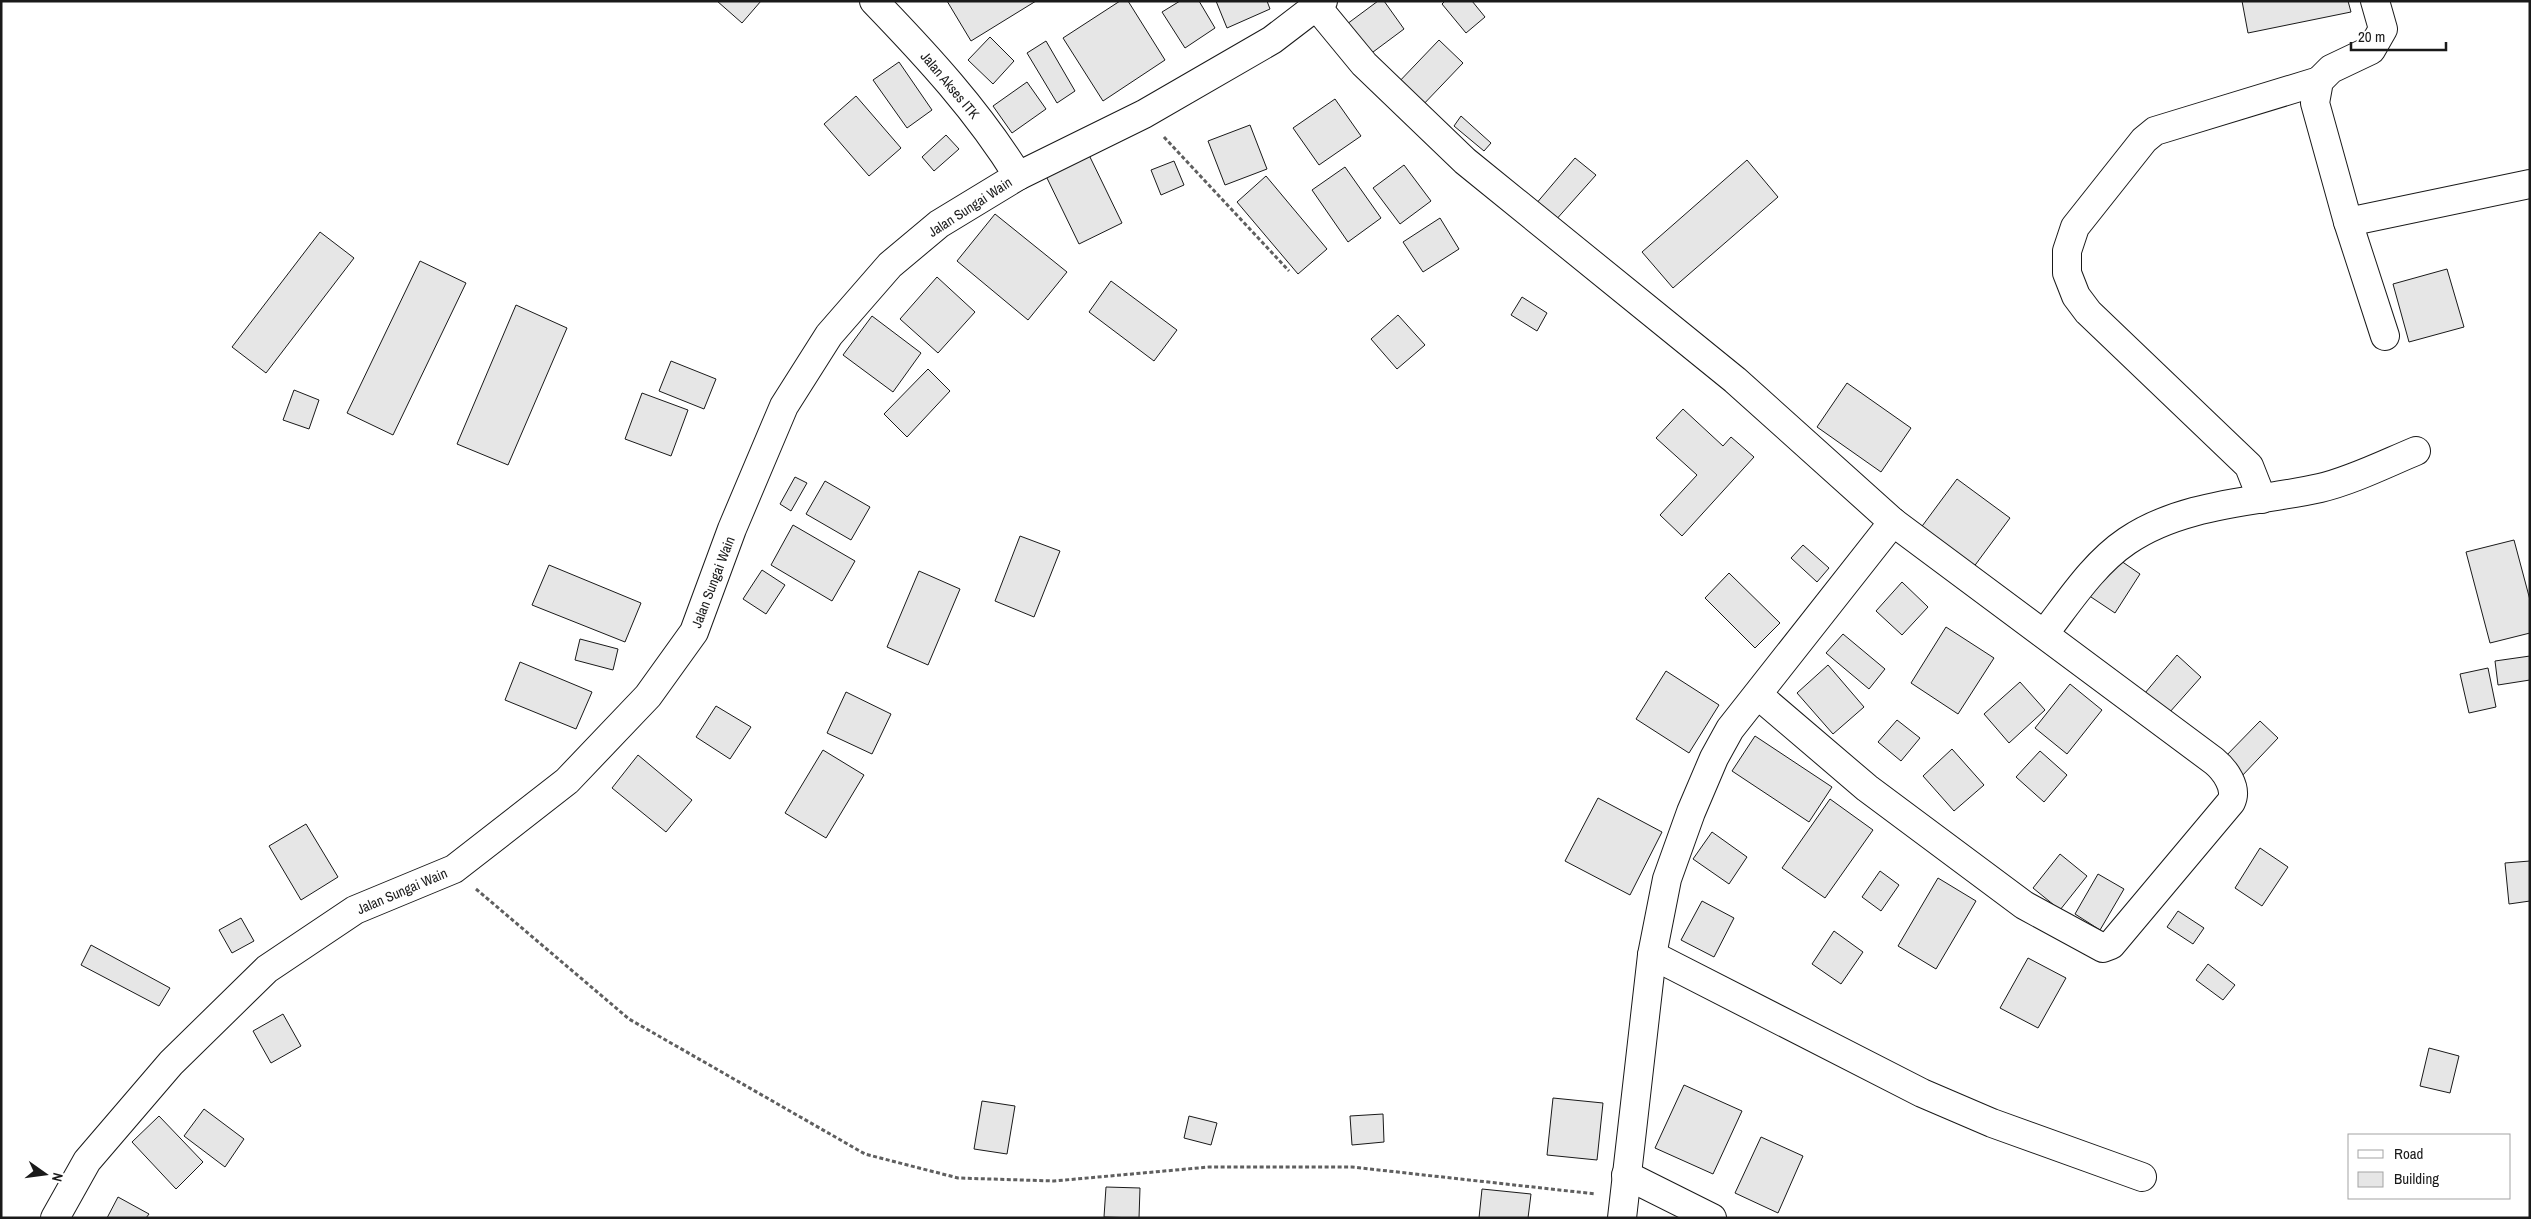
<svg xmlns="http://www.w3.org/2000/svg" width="2531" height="1219" viewBox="0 0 2531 1219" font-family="'Archivo Narrow',sans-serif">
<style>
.building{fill:#e6e6e6;stroke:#1a1a1a}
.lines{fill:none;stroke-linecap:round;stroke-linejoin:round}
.minor-casing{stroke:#1a1a1a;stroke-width:30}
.tertiary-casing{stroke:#1a1a1a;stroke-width:30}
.path{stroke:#5f5f5f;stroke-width:3;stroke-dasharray:4 2.5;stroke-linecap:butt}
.minor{stroke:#fff;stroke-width:28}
.tertiary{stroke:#fff;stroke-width:28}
.labels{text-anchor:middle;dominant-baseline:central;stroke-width:4;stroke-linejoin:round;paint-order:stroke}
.street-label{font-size:14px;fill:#1a1a1a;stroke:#fff}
</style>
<rect width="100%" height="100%" fill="#fff"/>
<g class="building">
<path d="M717 1H761L742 23Z"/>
<path d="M947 1H1036L971 41Z"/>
<path d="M1120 1H1128L1165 60 1103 101 1063 38Z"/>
<path d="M1180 1H1199L1215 28 1185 48 1162 12Z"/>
<path d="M1216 1H1267L1270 9 1227 28Z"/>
<path d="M1378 1H1384L1404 29 1369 55 1347 24Z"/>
<path d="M1445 1H1472L1485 17 1466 33 1442 4Z"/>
<path d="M2242 1H2348L2351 12 2248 33Z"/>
<path d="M990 37 1014 61 993 84 968 60Z"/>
<path d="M1439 40 1463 63 1419 109 1395 86Z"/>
<path d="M1046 41 1075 91 1057 103 1027 53Z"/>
<path d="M899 62 932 110 907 128 873 80Z"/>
<path d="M1027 82 1046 109 1012 133 993 106Z"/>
<path d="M856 96 901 148 869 176 824 124Z"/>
<path d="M1335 99 1361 136 1319 165 1293 128Z"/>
<path d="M1461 116 1491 143 1484 151 1454 126Z"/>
<path d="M1250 125 1267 169 1225 185 1208 141Z"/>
<path d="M946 135 959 149 934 171 922 157Z"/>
<path d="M1089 155 1122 223 1079 244 1046 176Z"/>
<path d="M1575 158 1596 175 1554 222 1535 205Z"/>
<path d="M1747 160 1778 197 1673 288 1642 252Z"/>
<path d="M1174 161 1184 185 1161 195 1151 170Z"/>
<path d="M1404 165 1431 201 1400 224 1373 188Z"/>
<path d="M1345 167 1381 218 1348 242 1312 190Z"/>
<path d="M1266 176 1327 249 1298 274 1237 202Z"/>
<path d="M995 214 1067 272 1028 320 957 261Z"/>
<path d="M1440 218 1459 249 1423 272 1403 242Z"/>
<path d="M320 232 354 258 266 373 232 347Z"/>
<path d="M420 261 466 283 393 435 347 413Z"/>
<path d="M2447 269 2464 327 2409 342 2393 284Z"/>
<path d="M937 277 975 312 938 353 900 319Z"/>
<path d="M1111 281 1177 330 1154 361 1089 312Z"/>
<path d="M1522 297 1547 313 1537 331 1511 315Z"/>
<path d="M516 305 567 328 508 465 457 444Z"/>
<path d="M1398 315 1425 345 1397 369 1371 339Z"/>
<path d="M872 316 921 353 893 392 843 355Z"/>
<path d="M671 361 716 379 704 409 659 391Z"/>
<path d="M928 369 950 391 907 437 884 414Z"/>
<path d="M1847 383 1911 428 1881 472 1817 427Z"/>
<path d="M294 390 319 400 309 429 283 420Z"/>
<path d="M642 393 688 410 671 456 625 439Z"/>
<path d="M1683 409 1723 446 1731 437 1754 457 1682 536 1660 515 1697 475 1656 438Z"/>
<path d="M795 477 807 483 791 511 780 504Z"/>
<path d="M1957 479 2010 518 1970 572 1917 533Z"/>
<path d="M825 481 870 507 851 540 806 514Z"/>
<path d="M793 525 855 561 832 601 771 565Z"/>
<path d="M1020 536 1060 551 1034 617 995 601Z"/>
<path d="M2514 540 2530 600V633L2490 643 2466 552Z"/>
<path d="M1803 545 1829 568 1817 582 1791 558Z"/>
<path d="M2108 552 2140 574 2115 613 2082 591Z"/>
<path d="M549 565 641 603 625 642 532 605Z"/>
<path d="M762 570 785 585 766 614 743 599Z"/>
<path d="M919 571 960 589 928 665 887 647Z"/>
<path d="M1729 573 1780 623 1755 648 1705 598Z"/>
<path d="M1902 582 1928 607 1902 635 1876 611Z"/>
<path d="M1946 627 1994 658 1958 714 1911 683Z"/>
<path d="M1843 634 1885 669 1869 689 1826 653Z"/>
<path d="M580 639 618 649 613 670 575 660Z"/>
<path d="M2177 655 2201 677 2169 713 2145 693Z"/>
<path d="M2530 656V680L2498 685 2495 661Z"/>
<path d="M520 662 592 692 576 729 505 700Z"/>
<path d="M1828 665 1864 707 1833 734 1797 693Z"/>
<path d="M2488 668 2496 707 2469 713 2460 674Z"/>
<path d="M1666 671 1719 705 1689 753 1636 719Z"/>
<path d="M2020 682 2045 710 2009 743 1984 714Z"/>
<path d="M2070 684 2102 710 2067 754 2035 728Z"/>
<path d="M846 692 891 714 872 754 827 733Z"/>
<path d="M716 706 751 727 730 759 696 737Z"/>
<path d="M1897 720 1920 738 1901 761 1878 742Z"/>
<path d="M2260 721 2278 738 2240 778 2222 760Z"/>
<path d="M1755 736 1832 787 1809 822 1732 771Z"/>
<path d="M1952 749 1984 785 1954 811 1923 776Z"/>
<path d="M823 750 864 775 826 838 785 813Z"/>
<path d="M2040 751 2067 775 2044 802 2016 777Z"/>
<path d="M638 755 692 800 666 832 612 788Z"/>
<path d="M1598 798 1662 832 1630 895 1565 861Z"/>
<path d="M1830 799 1873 830 1825 898 1782 868Z"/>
<path d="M306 824 338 877 301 900 269 846Z"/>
<path d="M1712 832 1747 857 1729 884 1693 859Z"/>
<path d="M2260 848 2288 867 2262 906 2235 888Z"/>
<path d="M2060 854 2087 876 2060 910 2033 888Z"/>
<path d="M2530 861V901L2509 904 2505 863Z"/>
<path d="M1880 871 1899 885 1881 911 1862 897Z"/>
<path d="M2098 874 2124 889 2100 930 2075 914Z"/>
<path d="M1938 878 1976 901 1936 969 1898 946Z"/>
<path d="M1702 901 1734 918 1714 957 1681 940Z"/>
<path d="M2178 911 2204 928 2193 944 2167 927Z"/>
<path d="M241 918 254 941 232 953 219 930Z"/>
<path d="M1834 931 1863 952 1841 984 1812 964Z"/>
<path d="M91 945 170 988 159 1006 81 965Z"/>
<path d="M2028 958 2066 978 2038 1028 2000 1008Z"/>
<path d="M2208 964 2235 985 2223 1000 2196 980Z"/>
<path d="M283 1014 301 1046 271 1063 253 1031Z"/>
<path d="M2429 1048 2459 1056 2450 1093 2420 1086Z"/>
<path d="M1684 1085 1742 1111 1713 1174 1655 1148Z"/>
<path d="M1553 1098 1603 1103 1597 1160 1547 1155Z"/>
<path d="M982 1101 1015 1106 1007 1154 974 1149Z"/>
<path d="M204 1109 244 1139 225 1167 184 1136Z"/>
<path d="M1383 1114 1384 1142 1352 1145 1350 1116Z"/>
<path d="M159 1116 203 1162 176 1189 132 1142Z"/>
<path d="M1189 1116 1217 1123 1211 1145 1184 1138Z"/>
<path d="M1761 1137 1803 1156 1778 1213 1735 1193Z"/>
<path d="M1106 1187 1140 1188 1139 1218 1104 1217Z"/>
<path d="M1482 1189 1531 1194 1528 1218H1479Z"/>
<path d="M118 1197 149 1214 146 1218H107Z"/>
</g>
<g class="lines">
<defs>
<g id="minor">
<path d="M874 1C927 56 978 111 1018 176"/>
<path d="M2375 1 2383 29 2371 50 2331 69 2319 81 2315 103 2348 222 2385 336"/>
<path d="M1317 7 1364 64 1465 161 1735 380 1893 522 1730 729 1714 758 1691 812 1667 879 1652 955 1622 1218"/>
<path d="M2348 222 2530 184"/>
<path d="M2262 499 2249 466 2088 312 2076 296 2067 273V251L2075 227 2144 140 2155 131 2319 81"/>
<path d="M2044 634C2069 602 2093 564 2127 541 2183 503 2257 502 2320 488 2351 481 2387 463 2416 451"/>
<path d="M1758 695 1867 788 2024 905 2103 948 2111 945 2231 802C2238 788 2225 770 2214 761L1893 522"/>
<path d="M1652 955 1922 1093 1992 1123 2142 1177"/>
<path d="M1626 1175 1712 1218"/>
</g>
<path id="tertiary" d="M55 1218 87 1161 171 1063 267 969 355 910 454 869 567 781 648 696 694 632 732 529 784 406 829 335 890 265 939 224 1018 176 1144 114 1272 40 1323 1"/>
</defs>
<use href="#minor" class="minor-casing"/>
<use href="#tertiary" class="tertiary-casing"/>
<g class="path">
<path d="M1164 137 1289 271"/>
<path d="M476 889 629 1019 865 1154 958 1178 1054 1181 1209 1167H1352L1596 1194"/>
</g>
<use href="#minor" class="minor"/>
<use href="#tertiary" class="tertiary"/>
</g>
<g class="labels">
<g class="street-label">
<text transform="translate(950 85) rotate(50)">Jalan Akses ITK</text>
<text transform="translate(970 207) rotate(-33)">Jalan Sungai Wain</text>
<text transform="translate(713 582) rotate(-69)">Jalan Sungai Wain</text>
<text transform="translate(402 891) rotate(-23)">Jalan Sungai Wain</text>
</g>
</g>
<rect width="2531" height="1219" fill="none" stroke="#1a1a1a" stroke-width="5"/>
<rect x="2348" y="1134" width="162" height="65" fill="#ffffff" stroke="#a3a3a3"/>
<rect x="2358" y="1150" width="25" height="8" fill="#ffffff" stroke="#a3a3a3"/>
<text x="2394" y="1159" font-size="15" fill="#1a1a1a">Road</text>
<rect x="2358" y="1172" width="25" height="15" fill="#e6e6e6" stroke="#a3a3a3"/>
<text x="2394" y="1184" font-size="15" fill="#1a1a1a">Building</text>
<g transform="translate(45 1174) rotate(104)" stroke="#ffffff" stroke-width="4" paint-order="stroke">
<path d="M0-4L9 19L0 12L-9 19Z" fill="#1a1a1a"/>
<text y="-8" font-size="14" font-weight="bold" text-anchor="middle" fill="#1a1a1a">N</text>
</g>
<path d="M2351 42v8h95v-8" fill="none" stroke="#1a1a1a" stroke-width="2.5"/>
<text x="2358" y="42" font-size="15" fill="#1a1a1a" stroke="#ffffff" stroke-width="4" paint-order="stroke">20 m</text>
</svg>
